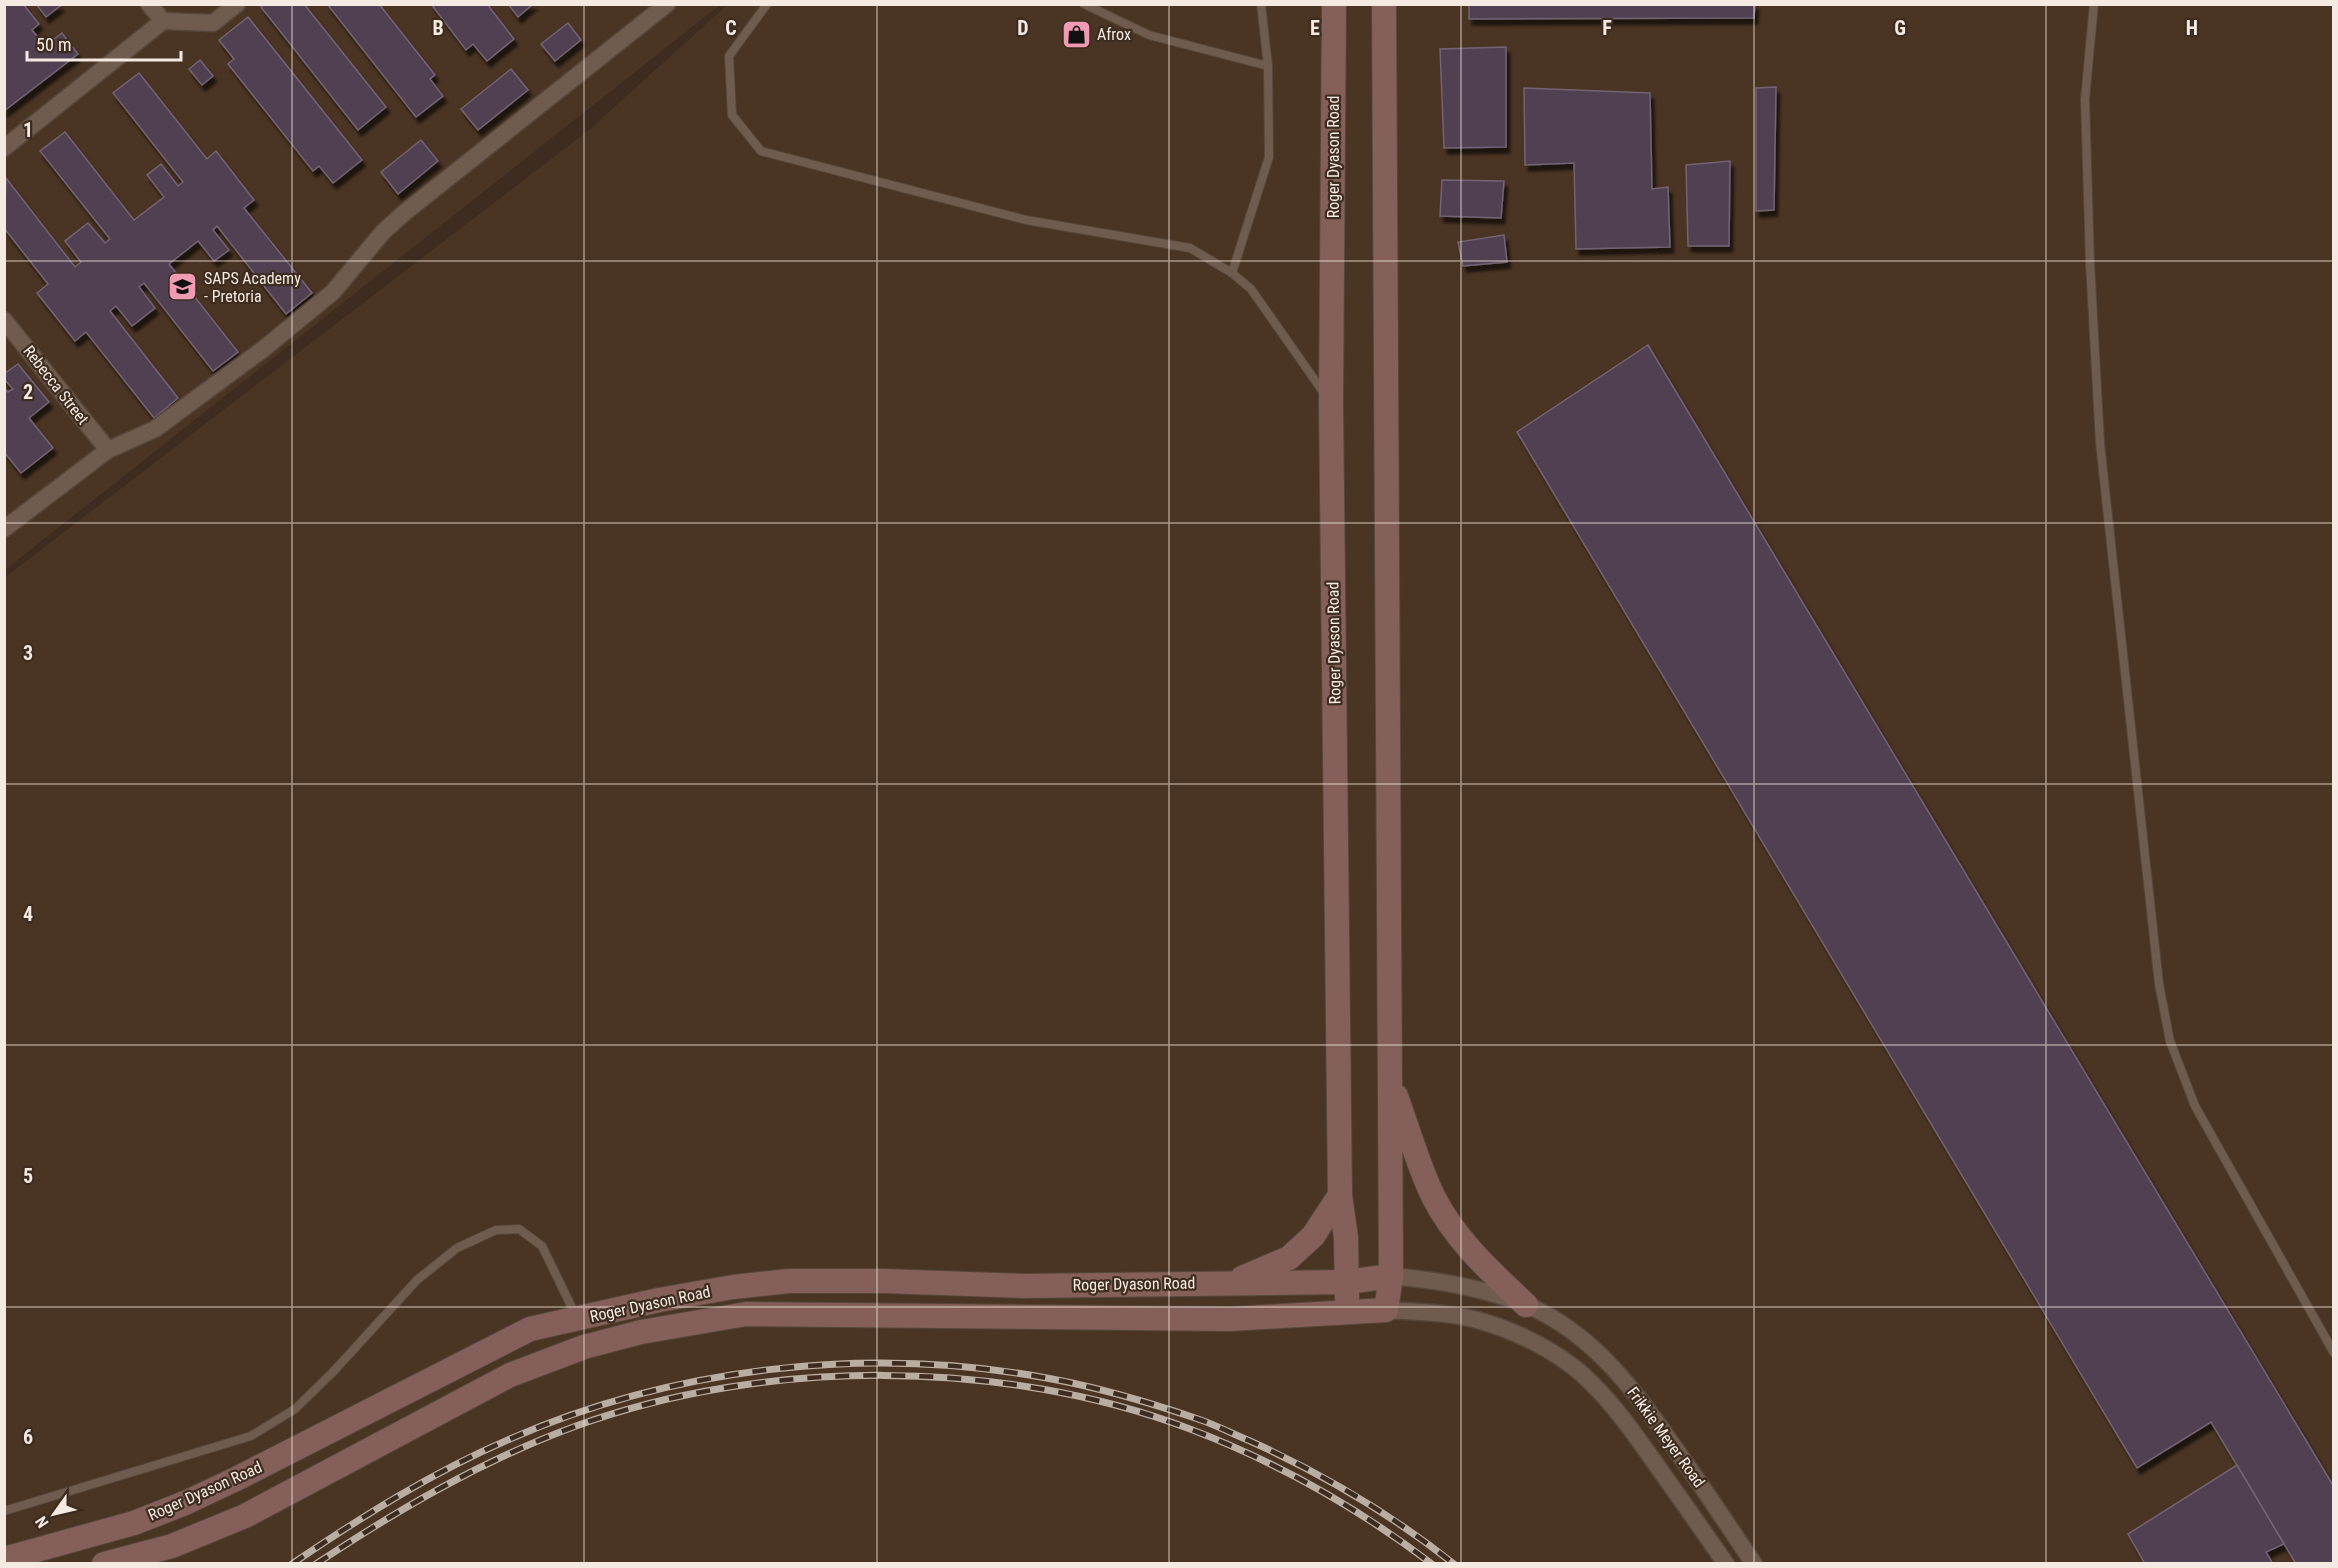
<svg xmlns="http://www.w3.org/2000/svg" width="2338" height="1568" viewBox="0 0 2338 1568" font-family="'Roboto Condensed',sans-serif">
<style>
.built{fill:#4a3423}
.building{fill:#514151;stroke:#736374;stroke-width:1.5;filter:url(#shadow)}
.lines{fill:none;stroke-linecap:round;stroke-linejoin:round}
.lane-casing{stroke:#56473c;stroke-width:10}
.street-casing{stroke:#56473c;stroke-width:19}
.secondary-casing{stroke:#56473c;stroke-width:26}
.lane{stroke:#705c4e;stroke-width:8}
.street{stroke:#705c4e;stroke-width:16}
.secondary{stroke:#85605b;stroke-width:24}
.rail-casing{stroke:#baada2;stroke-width:7}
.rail{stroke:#3d2c1f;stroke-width:4.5;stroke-dasharray:14;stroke-linecap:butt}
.grid{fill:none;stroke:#f5eae1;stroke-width:1.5;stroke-opacity:0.55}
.labels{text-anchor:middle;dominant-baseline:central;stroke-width:4.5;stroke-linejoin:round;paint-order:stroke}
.poi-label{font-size:16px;fill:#f5eae1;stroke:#3d2c1f;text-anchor:start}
.street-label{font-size:16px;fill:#f5eae1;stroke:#3d2c1f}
.grid-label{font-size:20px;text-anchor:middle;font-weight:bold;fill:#f5eae1;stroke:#3d2c1f;stroke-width:4.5;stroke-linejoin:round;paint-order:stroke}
</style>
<defs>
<filter id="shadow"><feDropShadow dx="3.5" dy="6" stdDeviation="1.5" flood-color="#0009"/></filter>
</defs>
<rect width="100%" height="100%" fill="#3d2c1f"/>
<g class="built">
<path d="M5 5H720L5 570Z"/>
<path d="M727 5H2333V1563H5L4 578 589 130Z"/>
</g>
<g class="building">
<path d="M4 4H23L39 24 32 30 45 46 62 33 78 54 4 111Z"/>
<path d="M36 4H59L60 6 46 17Z"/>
<path d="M264 4H304L386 107 358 130 261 7Z"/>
<path d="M327 4H379L435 75 430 79 443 96 416 117Z"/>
<path d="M431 4H487L514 39 487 61 473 44 466 50Z"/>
<path d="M508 4H533L518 17Z"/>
<path d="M1469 4H1755L1754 18 1469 19Z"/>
<path d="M248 17 362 160 333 183 319 166 313 171 228 64 234 59 219 40Z"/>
<path d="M568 23 581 40 555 61 541 44Z"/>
<path d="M1506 47V147L1444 148 1440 49Z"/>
<path d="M200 60 213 76 202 85 189 69Z"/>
<path d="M511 69 528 90 478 130 461 109Z"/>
<path d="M139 73 207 159 216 151 254 200 244 208 312 293 286 314 217 226 213 230 229 250 214 261 198 241 169 264 238 352 213 371 144 283 139 287 155 308 132 326 116 306 110 311 178 398 154 418 86 332 75 341 37 293 48 284 4 228 6 178 75 267 81 262 65 241 88 223 105 243 110 239 40 151 65 132 134 220 164 197 147 175 161 164 178 186 183 182 113 93Z"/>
<path d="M1776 87 1774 210 1756 211V88Z"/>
<path d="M1524 88 1650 93 1652 189 1668 187 1670 247 1576 249 1574 163 1525 165Z"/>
<path d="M421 140 438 161 398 194 381 172Z"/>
<path d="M1730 161 1729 246H1688L1686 165Z"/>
<path d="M1442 180 1504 181 1501 218 1440 216Z"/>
<path d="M1504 235 1507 262 1463 266 1458 242Z"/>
<path d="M1648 345 2334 1487V1564H2296L2211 1422 2137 1468 1517 432Z"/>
<path d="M18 364 49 402 29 418 53 448 21 473 4 452V388L8 392 13 389 4 379V374Z"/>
<path d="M2237 1465 2284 1544 2266 1552 2273 1564H2145L2128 1534Z"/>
</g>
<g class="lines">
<defs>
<g id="lane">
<path d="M767 4 729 56 732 115 761 151 1026 220 1190 248 1232 273 1251 289 1326 396"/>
<path d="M1084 4 1149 35 1268 66 1269 157 1232 273"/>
<path d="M1261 4 1268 66"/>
<path d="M2094 4 2085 99 2090 263 2100 443 2159 984 2170 1041 2195 1106 2334 1353"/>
<path d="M4 1511 251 1436 295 1409 333 1372 417 1280 457 1248 496 1230 519 1229 542 1246 576 1316"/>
</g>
<g id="street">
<path d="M163 21 213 23 237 4"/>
<path d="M4 148 163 21 149 4"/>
<path d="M4 320 108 450"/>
<path d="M4 529 108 450 155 429 262 350 333 292 383 232 404 213 667 4"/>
<path d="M1391 1276C1437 1280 1481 1287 1524 1304 1594 1332 1638 1395 1679 1454 1705 1490 1729 1527 1754 1564"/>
<path d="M1386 1310C1416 1312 1448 1312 1477 1320 1514 1330 1553 1349 1582 1374 1613 1402 1636 1436 1660 1470 1682 1501 1704 1532 1726 1564"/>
</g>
<g id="secondary">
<path d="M1334 4 1331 404 1340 1195 1346 1238 1347 1298"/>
<path d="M1396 1096C1408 1129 1418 1165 1433 1196 1455 1240 1491 1272 1526 1305"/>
<path d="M1242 1278 1289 1258 1313 1236 1340 1195"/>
<path d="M4 1559 134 1523 185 1503 236 1479 530 1329 659 1300 733 1287 789 1281H884L1024 1286 1347 1282 1391 1276"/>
<path d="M104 1564 172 1546 245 1516 510 1375 584 1347 641 1332 746 1314 1230 1319 1386 1310 1391 1276 1384 4"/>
</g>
</defs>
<use href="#lane" class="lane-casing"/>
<use href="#street" class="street-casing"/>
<use href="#secondary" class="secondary-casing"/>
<use href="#lane" class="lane"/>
<use href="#street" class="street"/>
<use href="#secondary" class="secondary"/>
<defs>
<g id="rail">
<path d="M292 1564C361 1517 433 1472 510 1439 677 1366 873 1345 1052 1379 1101 1388 1151 1403 1198 1419 1216 1425 1233 1434 1250 1441 1323 1474 1391 1514 1454 1564"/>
<path d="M316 1564C399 1509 483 1460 576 1426 764 1358 1003 1358 1190 1429 1277 1462 1358 1508 1432 1564"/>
</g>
</defs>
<use href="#rail" class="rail-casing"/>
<use href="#rail" class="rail"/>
</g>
<path class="grid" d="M292 4V1564M584 4V1564M877 4V1564M1169 4V1564M1461 4V1564M1754 4V1564M2046 4V1564M4 261H2334M4 523H2334M4 784H2334M4 1045H2334M4 1307H2334"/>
<defs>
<symbol id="shop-square" viewBox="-11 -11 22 22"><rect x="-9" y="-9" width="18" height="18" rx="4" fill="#f19ab3" stroke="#3d2c1f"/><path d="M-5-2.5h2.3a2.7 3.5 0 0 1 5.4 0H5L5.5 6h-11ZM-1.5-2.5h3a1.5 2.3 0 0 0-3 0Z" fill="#111"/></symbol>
<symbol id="university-square" viewBox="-11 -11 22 22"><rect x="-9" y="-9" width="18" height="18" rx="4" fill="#f19ab3" stroke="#3d2c1f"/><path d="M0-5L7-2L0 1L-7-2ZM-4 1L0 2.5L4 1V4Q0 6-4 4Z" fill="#111"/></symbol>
</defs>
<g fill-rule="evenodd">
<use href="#shop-square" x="1060" y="18" width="33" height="33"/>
<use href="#university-square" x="166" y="270" width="33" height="33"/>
</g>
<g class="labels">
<g class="poi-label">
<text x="1097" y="34">Afrox</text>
<text x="204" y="278">SAPS Academy<tspan x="204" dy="18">- Pretoria</tspan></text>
</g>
<g class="street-label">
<text transform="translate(1333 157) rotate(-90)">Roger Dyason Road</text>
<text transform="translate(56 385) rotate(52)">Rebecca Street</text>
<text transform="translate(1334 643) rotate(-91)">Roger Dyason Road</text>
<text transform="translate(1134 1284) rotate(-1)">Roger Dyason Road</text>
<text transform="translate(650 1304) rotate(-12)">Roger Dyason Road</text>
<text transform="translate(1666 1437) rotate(54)">Frikkie Meyer Road</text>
<text transform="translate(205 1491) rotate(-24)">Roger Dyason Road</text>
</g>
</g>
<g class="grid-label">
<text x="438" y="35">B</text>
<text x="731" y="35">C</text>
<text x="1023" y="35">D</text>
<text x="1315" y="35">E</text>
<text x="1607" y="35">F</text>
<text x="1900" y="35">G</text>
<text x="2192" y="35">H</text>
<text x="28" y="137">1</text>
<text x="28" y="399">2</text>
<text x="28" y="660">3</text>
<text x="28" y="921">4</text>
<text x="28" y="1183">5</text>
<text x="28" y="1444">6</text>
</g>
<rect width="2338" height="1568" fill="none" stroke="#f5eae1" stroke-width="12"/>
<g transform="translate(54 1514) rotate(236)" stroke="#3d2c1f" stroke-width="4.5" paint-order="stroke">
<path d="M0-4.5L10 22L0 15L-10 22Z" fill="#f5eae1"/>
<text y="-9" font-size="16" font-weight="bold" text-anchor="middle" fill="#f5eae1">N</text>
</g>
<path d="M27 51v9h154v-9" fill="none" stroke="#f5eae1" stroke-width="3"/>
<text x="36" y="51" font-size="18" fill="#f5eae1" stroke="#3d2c1f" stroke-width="4.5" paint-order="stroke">50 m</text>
</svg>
